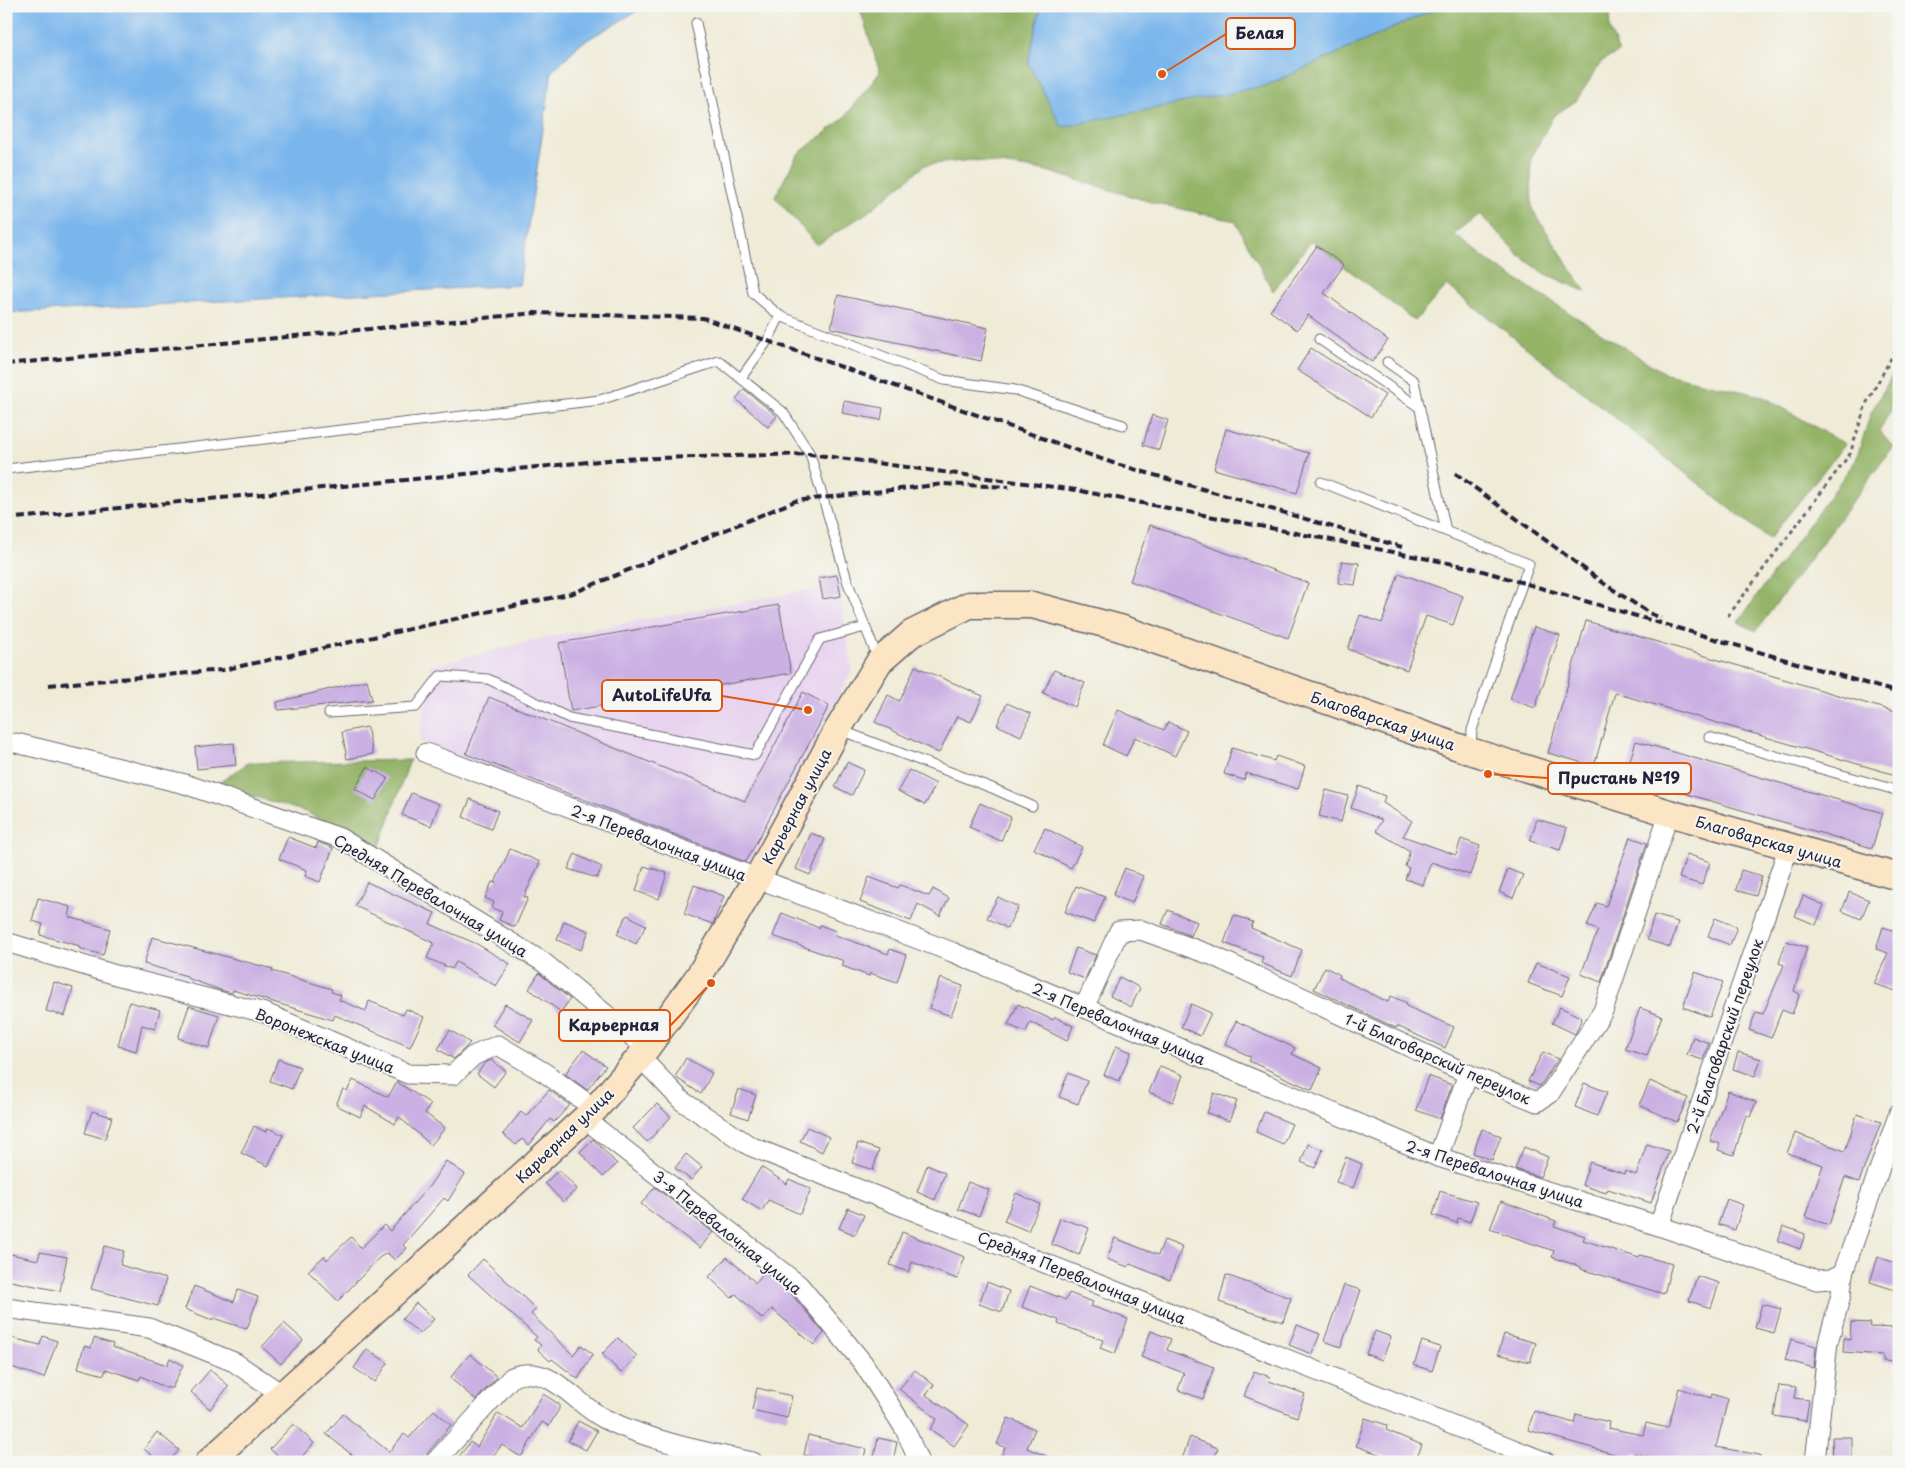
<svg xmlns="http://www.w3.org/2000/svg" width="1905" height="1468" viewBox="0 0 1905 1468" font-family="'Playpen Sans',sans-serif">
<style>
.built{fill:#e7d2ef}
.forest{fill:#94b468;stroke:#5b6b52}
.water{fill:#7ab6ec;stroke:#4e6c94}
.building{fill:#cbb0e3}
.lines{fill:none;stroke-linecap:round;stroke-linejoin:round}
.lane-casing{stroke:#6a6872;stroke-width:11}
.street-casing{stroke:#6a6872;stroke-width:21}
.secondary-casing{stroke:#6a6872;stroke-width:29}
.path{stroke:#6a6872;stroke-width:3;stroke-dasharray:4 4;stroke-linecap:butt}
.lane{stroke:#fff;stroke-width:9}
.street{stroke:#fff;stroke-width:19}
.secondary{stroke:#fce5c4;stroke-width:26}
.rail{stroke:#22223b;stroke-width:4;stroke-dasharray:8 4;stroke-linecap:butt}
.labels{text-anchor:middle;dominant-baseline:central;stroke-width:4;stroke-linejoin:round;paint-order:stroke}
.street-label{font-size:15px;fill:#22223b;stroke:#f6f6f2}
.leader{fill:none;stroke:#de560e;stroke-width:2}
.callout-dot{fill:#de560e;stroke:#f6f6f2;stroke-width:2}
.callout{fill:#f6f6f2;stroke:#de560e;stroke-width:2}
.callout-label{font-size:16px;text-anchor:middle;font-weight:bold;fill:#22223b}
</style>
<rect width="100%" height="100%" fill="#f6f6f2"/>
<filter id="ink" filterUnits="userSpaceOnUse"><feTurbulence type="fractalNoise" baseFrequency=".02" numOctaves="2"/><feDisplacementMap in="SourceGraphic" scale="10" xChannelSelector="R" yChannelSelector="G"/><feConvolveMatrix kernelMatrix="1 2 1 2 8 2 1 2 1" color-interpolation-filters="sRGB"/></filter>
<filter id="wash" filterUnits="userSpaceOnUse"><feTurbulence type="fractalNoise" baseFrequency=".0096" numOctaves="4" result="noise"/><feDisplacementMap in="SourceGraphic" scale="20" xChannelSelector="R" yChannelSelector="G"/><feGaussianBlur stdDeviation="1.12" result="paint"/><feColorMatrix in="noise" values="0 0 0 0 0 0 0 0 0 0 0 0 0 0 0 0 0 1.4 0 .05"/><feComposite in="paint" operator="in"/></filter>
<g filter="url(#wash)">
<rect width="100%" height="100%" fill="#efebd7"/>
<path class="built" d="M837 575 852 671 747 870 419 741 431 671 429 666 553 636 820 588 819 578Z"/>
<g class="forest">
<path d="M859 6H1041L1028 63 1265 86 1442 6H1612L1609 28 1619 52 1602 61 1576 101 1553 116 1531 159 1532 209 1586 292 1544 273 1520 256 1480 214 1454 234 1492 264 1666 374 1762 396 1845 444 1769 539 1447 285 1415 321 1311 241 1273 291 1235 221 1151 202 1043 170 972 160 925 165 868 212 817 245 775 197 797 155 844 118 880 72Z"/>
<path d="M1899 363V396L1879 431 1893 447 1756 631 1738 622 1856 460 1871 413Z"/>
<path d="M410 760 378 851 306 812 216 785 248 763Z"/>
</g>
<g class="water">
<path d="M6 6H646L580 44 552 71 519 285 6 313Z"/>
<path d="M1041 6H1442L1265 86 1062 127 1028 63Z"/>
</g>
<g id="blocks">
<g class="building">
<path d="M1317 246 1344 265 1324 293 1388 340 1372 362 1308 315 1297 330 1270 311Z"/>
<path d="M838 295 988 328 981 361 831 328Z"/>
<path d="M1311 348 1385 395 1371 417 1297 370Z"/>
<path d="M744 389 777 416 768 427 736 399Z"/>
<path d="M844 401 883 408 881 420 842 413Z"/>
<path d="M1152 415 1168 420 1159 450 1143 445Z"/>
<path d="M1226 429 1309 453 1297 493 1214 469Z"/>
<path d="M1150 525 1308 583 1288 638 1130 581Z"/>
<path d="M1342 561 1359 563 1355 585 1338 583Z"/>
<path d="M1399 573 1463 596 1453 625 1426 616 1407 670 1348 649 1360 615 1382 623Z"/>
<path d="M837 575 841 596 823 599 819 578Z"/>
<path d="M779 605 791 673 571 711 559 643Z"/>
<path d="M1586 621 1899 713V776L1615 693 1594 766 1548 753Z"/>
<path d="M1534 627 1560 635 1535 708 1510 699Z"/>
<path d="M915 666 983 696 971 722 957 716 939 753 875 722 888 695 900 701Z"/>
<path d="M1054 670 1085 683 1075 707 1043 693Z"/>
<path d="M367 680 372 700 278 710 277 702Z"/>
<path d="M803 692 829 706 746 862 466 754 489 697 745 801Z"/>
<path d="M1007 703 1031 714 1021 736 997 725Z"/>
<path d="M1118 710 1164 730 1168 722 1187 731 1175 756 1135 737 1126 756 1103 745Z"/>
<path d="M367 727 373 754 347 759 342 732Z"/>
<path d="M1636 741 1883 813 1872 848 1625 776Z"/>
<path d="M234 743 236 765 197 769 195 747Z"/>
<path d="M1232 748 1274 761 1276 756 1305 766 1298 789 1246 773 1244 780 1224 774Z"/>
<path d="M847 762 864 770 852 795 835 787Z"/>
<path d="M367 767 388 778 375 800 355 789Z"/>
<path d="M909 770 936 784 925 805 898 791Z"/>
<path d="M1359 786 1385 796 1383 803 1412 821 1403 836 1456 855 1461 839 1480 846 1470 875 1431 862 1423 885 1405 879 1409 868 1405 866 1410 851 1376 831 1382 820 1351 808Z"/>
<path d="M1326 790 1348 796 1341 822 1319 816Z"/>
<path d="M411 793 439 804 431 826 402 815Z"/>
<path d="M470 799 498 811 491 829 463 817Z"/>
<path d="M980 803 1011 817 1001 841 969 827Z"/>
<path d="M1537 819 1567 828 1560 850 1530 841Z"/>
<path d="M1045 828 1082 847 1071 868 1034 849Z"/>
<path d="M811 833 825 839 810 875 796 869Z"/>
<path d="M288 837 316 848 318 842 333 848 320 882 305 876 307 870 279 859Z"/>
<path d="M1630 837 1647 843 1601 982 1581 974 1598 930 1587 926 1597 903 1606 906Z"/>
<path d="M510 849 540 862 524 897 528 898 515 927 499 920 502 912 492 908 494 902 485 898 492 882 495 883Z"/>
<path d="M575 854 602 867 597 878 568 869Z"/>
<path d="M1687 854 1710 862 1702 885 1679 878Z"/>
<path d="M644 866 667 873 659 899 636 891Z"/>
<path d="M1125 868 1143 876 1132 903 1113 895Z"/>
<path d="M1508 869 1523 875 1513 898 1499 892Z"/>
<path d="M1741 870 1762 876 1756 896 1736 890Z"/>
<path d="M869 877 898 888 900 885 929 896 933 889 949 898 940 916 918 904 911 921 860 902Z"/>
<path d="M367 882 435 913 430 924 477 944 510 964 496 986 456 962 452 969 427 958 434 943 355 906Z"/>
<path d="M694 885 724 896 713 924 684 914Z"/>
<path d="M1076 886 1105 897 1094 923 1065 912Z"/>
<path d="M1849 892 1869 900 1861 919 1842 911Z"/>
<path d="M1803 896 1824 905 1816 925 1795 916Z"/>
<path d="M998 897 1018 907 1007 928 987 918Z"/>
<path d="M38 898 71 907 69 917 110 929 103 955 79 948 80 946 40 935 43 924 32 921Z"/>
<path d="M1168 910 1197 922 1191 936 1162 924Z"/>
<path d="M782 913 819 928 820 925 836 931 835 935 888 954 890 949 906 955 897 982 870 973 869 976 842 966 844 961 773 936Z"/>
<path d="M627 915 646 925 636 944 617 934Z"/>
<path d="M1234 915 1253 922 1251 928 1302 950 1292 976 1261 963 1263 957 1224 943Z"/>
<path d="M1654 915 1678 922 1670 947 1647 940Z"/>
<path d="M1715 918 1737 927 1730 945 1708 936Z"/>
<path d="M564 921 589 931 581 950 557 940Z"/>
<path d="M1883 927 1895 931 1899 928V992L1874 984 1888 953 1876 949Z"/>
<path d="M152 937 273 969 272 971 332 989 331 992 341 995 339 1000 366 1011 369 1001 403 1015 406 1009 424 1017 410 1047 335 1015 333 1020 233 990 232 993 220 990 187 978V976L144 964Z"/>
<path d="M1786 941 1807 947 1794 991 1800 994 1792 1014 1782 1010 1771 1038 1749 1030 1756 1012 1763 1014 1784 965 1779 963Z"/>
<path d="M1076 948 1096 955 1085 979 1067 972Z"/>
<path d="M1536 963 1570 976 1562 996 1528 983Z"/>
<path d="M1325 967 1340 975 1339 978 1388 1002 1391 996 1407 1003 1406 1006 1454 1027 1445 1048 1397 1026 1396 1028 1314 989Z"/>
<path d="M1695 972 1723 982 1710 1017 1683 1007Z"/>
<path d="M539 973 570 999 561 1012 529 989Z"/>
<path d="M1120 977 1140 988 1131 1007 1110 996Z"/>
<path d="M940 978 963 986 951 1016 929 1008Z"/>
<path d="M54 982 73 988 65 1016 46 1011Z"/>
<path d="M129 1002 160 1010 155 1029 142 1025 136 1051 118 1046Z"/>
<path d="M505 1004 533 1020 520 1042 492 1025Z"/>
<path d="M1018 1004 1053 1020 1055 1017 1073 1026 1067 1041 1030 1022 1026 1032 1008 1025Z"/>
<path d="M1191 1004 1211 1013 1200 1036 1181 1027Z"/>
<path d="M189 1006 219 1015 209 1048 178 1038Z"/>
<path d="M1560 1007 1582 1018 1575 1034 1552 1023Z"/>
<path d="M1640 1008 1662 1016 1647 1056 1625 1049Z"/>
<path d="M1236 1021 1295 1048 1292 1054 1322 1068 1312 1090 1249 1061 1251 1057 1225 1044Z"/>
<path d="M450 1030 470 1043 454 1059 438 1049Z"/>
<path d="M1693 1037 1709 1043 1703 1060 1687 1055Z"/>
<path d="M1116 1046 1131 1052 1119 1081 1104 1075Z"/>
<path d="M583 1050 606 1066 587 1090 565 1074Z"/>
<path d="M1543 1052 1558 1059 1540 1086 1528 1081Z"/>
<path d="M1738 1052 1761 1059 1755 1076 1733 1069Z"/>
<path d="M686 1058 712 1073 701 1094 675 1077Z"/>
<path d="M278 1059 300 1067 292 1089 270 1081Z"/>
<path d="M491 1060 506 1071 494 1087 477 1074 485 1063Z"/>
<path d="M1160 1066 1183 1075 1173 1102 1149 1092Z"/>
<path d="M1068 1073 1087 1081 1078 1104 1059 1097Z"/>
<path d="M1428 1076 1452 1085 1440 1119 1416 1110Z"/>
<path d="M353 1080 388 1097 397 1082 431 1104 425 1113 445 1128 431 1145 399 1117 395 1124 365 1106 360 1117 336 1105 343 1089 347 1091Z"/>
<path d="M1650 1081 1688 1098 1677 1122 1639 1105Z"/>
<path d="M1584 1083 1607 1092 1597 1116 1575 1107Z"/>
<path d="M739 1089 756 1095 748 1119 731 1113Z"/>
<path d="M549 1090 570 1105 554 1122 550 1119 529 1145 522 1139 516 1145 503 1134 521 1112 526 1116Z"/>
<path d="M1728 1091 1756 1102 1750 1117 1746 1115 1734 1155 1718 1150 1720 1144 1710 1141Z"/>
<path d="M1214 1093 1237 1101 1229 1121 1207 1113Z"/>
<path d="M657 1104 671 1117 647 1142 633 1128Z"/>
<path d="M92 1111 112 1117 105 1139 85 1133Z"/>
<path d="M1264 1112 1292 1124 1283 1144 1256 1132Z"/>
<path d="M1857 1114 1881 1122 1859 1182 1845 1177 1829 1225 1805 1217 1823 1165 1787 1153 1795 1133 1845 1151Z"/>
<path d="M254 1126 266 1132 268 1128 283 1135 268 1166 241 1153Z"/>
<path d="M807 1127 829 1137 822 1152 800 1141Z"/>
<path d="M1482 1129 1501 1136 1492 1160 1473 1153Z"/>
<path d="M593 1139 617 1164 603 1177 580 1152Z"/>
<path d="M858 1143 879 1150 873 1170 852 1163Z"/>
<path d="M1308 1144 1323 1150 1315 1168 1301 1162Z"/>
<path d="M1647 1144 1669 1151 1651 1203 1608 1189 1606 1193 1582 1185 1590 1162 1624 1174 1625 1171 1636 1175Z"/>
<path d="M1524 1147 1548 1157 1540 1177 1515 1169Z"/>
<path d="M686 1154 702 1167 691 1180 675 1168Z"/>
<path d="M1346 1157 1362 1164 1353 1188 1336 1182Z"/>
<path d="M446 1161 465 1174 448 1201 444 1198 403 1245 407 1248 395 1260 387 1253 380 1257 338 1301 308 1271 324 1256 327 1260 351 1237 361 1248 384 1225 390 1231 430 1185Z"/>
<path d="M927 1165 945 1173 935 1200 917 1192Z"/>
<path d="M761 1167 787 1184 789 1179 811 1189 800 1214 768 1200 762 1211 742 1199Z"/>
<path d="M559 1170 577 1189 563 1202 545 1183Z"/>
<path d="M968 1182 989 1190 979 1216 958 1209Z"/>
<path d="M655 1187 713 1232 700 1248 641 1204Z"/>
<path d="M1440 1191 1477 1202 1470 1222 1458 1218 1457 1223 1433 1215Z"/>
<path d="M1016 1193 1040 1204 1028 1231 1004 1221Z"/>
<path d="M1727 1199 1743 1205 1735 1230 1718 1224Z"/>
<path d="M1501 1201 1556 1221 1554 1226 1585 1236 1583 1240 1639 1258 1640 1255 1672 1264 1664 1294 1581 1269V1267L1552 1257 1554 1251 1490 1229Z"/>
<path d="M848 1208 864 1215 855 1235 839 1228Z"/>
<path d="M1060 1218 1089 1228 1079 1255 1051 1244Z"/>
<path d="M1783 1226 1805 1234 1800 1249 1778 1241Z"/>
<path d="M902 1232 965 1257 957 1279 912 1262 908 1272 890 1265Z"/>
<path d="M1115 1238 1158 1255 1164 1240 1182 1247 1170 1280 1130 1264 1128 1267 1107 1259Z"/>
<path d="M104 1246 124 1251 120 1265 166 1279 158 1306 91 1289Z"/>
<path d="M40 1252 67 1257 60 1291 6 1280V1253L38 1260Z"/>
<path d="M727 1257 756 1283 765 1273 789 1291 824 1333 814 1345 772 1309 762 1319 736 1294 732 1298 709 1277Z"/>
<path d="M1878 1257 1899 1264V1280L1895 1290 1870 1282Z"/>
<path d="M483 1259 536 1309 531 1314 573 1355 581 1345 593 1354 578 1379 552 1359 550 1361 538 1350 541 1345 534 1340 537 1337 468 1275Z"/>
<path d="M1226 1275 1291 1298 1283 1322 1219 1302Z"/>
<path d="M1697 1276 1719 1283 1711 1308 1689 1301Z"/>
<path d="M987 1282 1009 1291 1002 1312 979 1304Z"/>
<path d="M1344 1285 1361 1290 1341 1347 1324 1341Z"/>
<path d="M194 1286 234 1302 238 1290 258 1297 247 1329 213 1318 212 1320 185 1309Z"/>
<path d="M1030 1286 1066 1300 1069 1293 1093 1302 1091 1306 1128 1319 1115 1354 1100 1348 1103 1340 1058 1324 1059 1320 1022 1307Z"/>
<path d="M416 1303 434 1319 420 1334 402 1319Z"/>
<path d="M1762 1304 1781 1309 1774 1333 1755 1328Z"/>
<path d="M1851 1322 1871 1323 1870 1327 1899 1328V1362L1883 1361V1355L1843 1352 1844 1338 1850 1339Z"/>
<path d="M284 1323 303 1340 281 1364 262 1347Z"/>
<path d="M1297 1325 1320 1334 1312 1354 1289 1345Z"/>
<path d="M1151 1331 1171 1339 1167 1350 1214 1367 1203 1399 1178 1390 1184 1373 1141 1357Z"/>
<path d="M1375 1331 1391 1337 1382 1360 1366 1354Z"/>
<path d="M1504 1334 1536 1343 1530 1362 1498 1354Z"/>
<path d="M43 1336 57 1341 44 1378 6 1365 8 1337 40 1345Z"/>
<path d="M94 1338 113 1344 112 1347 167 1365 170 1358 183 1365 172 1388H166L141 1376 139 1380 106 1369 104 1375 78 1368 84 1346 91 1348Z"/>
<path d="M618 1338 637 1356 621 1373 602 1354Z"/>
<path d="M1791 1339 1816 1346 1814 1368 1785 1360Z"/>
<path d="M1422 1341 1440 1347 1432 1371 1414 1365Z"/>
<path d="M367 1349 388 1363 375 1382 354 1368Z"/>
<path d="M470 1354 497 1377 476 1400 450 1378Z"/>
<path d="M210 1370 229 1386 210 1409 191 1392Z"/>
<path d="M915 1370 934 1385 926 1395 969 1425 954 1446 930 1429 937 1419 899 1389Z"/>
<path d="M1254 1371 1270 1377 1269 1381 1305 1394 1297 1417 1244 1396Z"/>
<path d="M1779 1385 1796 1387 1794 1398 1809 1400 1806 1421 1774 1416Z"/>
<path d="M757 1388 792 1396 787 1418 752 1410Z"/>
<path d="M1679 1388 1711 1398 1712 1394 1728 1399 1716 1447 1760 1455V1462H1672L1634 1453 1632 1459 1528 1430 1534 1411 1574 1423 1576 1414 1609 1422 1608 1428 1643 1435 1646 1423 1668 1428Z"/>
<path d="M543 1394 559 1404V1409L549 1426 542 1422 521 1457 502 1445 491 1458 496 1462H455L470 1442 477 1447 498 1413 523 1428Z"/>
<path d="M434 1410 451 1425 420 1462H361L326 1434 343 1414 389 1452 404 1434 409 1438Z"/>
<path d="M1008 1418 1035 1429 1027 1448 1060 1462H999L1005 1447 997 1444Z"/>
<path d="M1365 1418 1387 1425 1386 1430 1422 1445 1415 1462H1401L1356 1446Z"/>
<path d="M578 1421 597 1431 586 1450 568 1441Z"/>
<path d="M293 1424 314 1443 297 1462H284L270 1449Z"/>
<path d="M157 1432 179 1450 169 1462H160L144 1449Z"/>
<path d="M808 1435 866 1449 863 1462H833L804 1455Z"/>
<path d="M1190 1437 1218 1448 1213 1462H1181Z"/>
<path d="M1832 1437H1852V1462H1833Z"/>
<path d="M878 1438 897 1442 893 1462H873Z"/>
</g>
</g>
</g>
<g filter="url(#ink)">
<use href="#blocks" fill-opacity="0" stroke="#6a6872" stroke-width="1"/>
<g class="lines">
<defs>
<g id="lane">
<path d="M696 23 753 293 780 316"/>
<path d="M1319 339 1419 407"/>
<path d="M1387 362 1414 381 1446 531"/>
<path d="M741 378 768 340 780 316 944 380 1015 390 1123 425"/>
<path d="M6 469 600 400 719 361 783 412 810 454 848 583 878 659"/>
<path d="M1321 482 1529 564 1472 730 1471 748"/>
<path d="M329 713 416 707 440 676 488 679 569 718 755 755 820 639 865 627"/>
<path d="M840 730 992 788 1032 806"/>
<path d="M1709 737 1899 791"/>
</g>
<g id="street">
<path d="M16 743 185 784 340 838 543 962 646 1048"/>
<path d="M426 753 952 952 1438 1157 1659 1226 1817 1280 1831 1279 1843 1273 1899 1113"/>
<path d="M6 942 116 975 265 1013 408 1074 453 1075 473 1056 498 1045 545 1073 595 1109"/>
<path d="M1084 1008 1119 931 1141 930 1211 955 1468 1074 1537 1102 1550 1093 1603 1011 1669 813"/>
<path d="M640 1057 682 1101 750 1146 1546 1462"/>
<path d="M585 1119 799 1285 863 1363 905 1429 919 1462"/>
<path d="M1438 1157 1468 1074"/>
<path d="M1659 1226 1789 846"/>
<path d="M6 1308 149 1328 234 1362 283 1395"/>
<path d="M435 1462 512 1377C551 1362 573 1403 605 1419 650 1441 704 1452 753 1462"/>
<path d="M1815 1462 1828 1342 1841 1295 1843 1273"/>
</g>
<path id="secondary" d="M209 1462 595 1109 640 1057 699 976 757 879 838 729 879 662 911 634 969 605H1032L1120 628 1470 751 1669 813 1899 877"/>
</defs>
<use href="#lane" class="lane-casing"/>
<use href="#street" class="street-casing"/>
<use href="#secondary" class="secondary-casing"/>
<path class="path" d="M1728 616 1850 454 1866 404 1899 344"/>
<use href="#lane" class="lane"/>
<use href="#street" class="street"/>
<use href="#secondary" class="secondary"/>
<g class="rail">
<path d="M6 364 535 313 703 318 1113 463 1402 547"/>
<path d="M1455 473 1606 585 1649 613 1661 618"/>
<path d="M6 519 619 459 810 454 1076 490 1469 567 1899 693"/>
<path d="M49 685 223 670 573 593 795 501 944 484 1009 487"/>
</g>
</g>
</g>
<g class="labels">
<g class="street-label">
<text transform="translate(1383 720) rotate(19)">Благоварская улица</text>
<text transform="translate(796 806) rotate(-62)">Карьерная улица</text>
<text transform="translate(1769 841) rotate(16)">Благоварская улица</text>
<text transform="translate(659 842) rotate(21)">2-я Перевалочная улица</text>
<text transform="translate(431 895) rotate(31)">Средняя Перевалочная улица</text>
<text transform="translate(1119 1023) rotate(23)">2-я Перевалочная улица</text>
<text transform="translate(1724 1036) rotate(-71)">2-й Благоварский переулок</text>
<text transform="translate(325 1040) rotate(22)">Воронежская улица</text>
<text transform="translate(1438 1058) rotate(24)">1-й Благоварский переулок</text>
<text transform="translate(564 1135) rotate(-44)">Карьерная улица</text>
<text transform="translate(1495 1173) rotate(18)">2-я Перевалочная улица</text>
<text transform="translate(728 1232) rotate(39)">3-я Перевалочная улица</text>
<text transform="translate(1082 1277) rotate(22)">Средняя Перевалочная улица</text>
</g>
</g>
<path class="leader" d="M1162 74L1226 34M808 710L722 696M1488 774L1548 778M711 983L670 1026"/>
<g class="callout-dot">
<circle cx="1162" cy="74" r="5"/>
<circle cx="808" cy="710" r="5"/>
<circle cx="1488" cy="774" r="5"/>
<circle cx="711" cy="983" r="5"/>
</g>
<g class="callout">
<rect x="1226" y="18" width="69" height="31" rx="5"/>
<rect x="602" y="680" width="120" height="31" rx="5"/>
<rect x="1548" y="763" width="143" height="31" rx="5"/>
<rect x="559" y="1010" width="111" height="31" rx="5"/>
</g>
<g class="callout-label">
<text x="1260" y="39">Белая</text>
<text x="662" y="701">AutoLifeUfa</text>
<text x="1619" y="784">Пристань №19</text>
<text x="614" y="1031">Карьерная</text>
</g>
<rect width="1905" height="1468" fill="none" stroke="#f6f6f2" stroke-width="25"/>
</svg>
